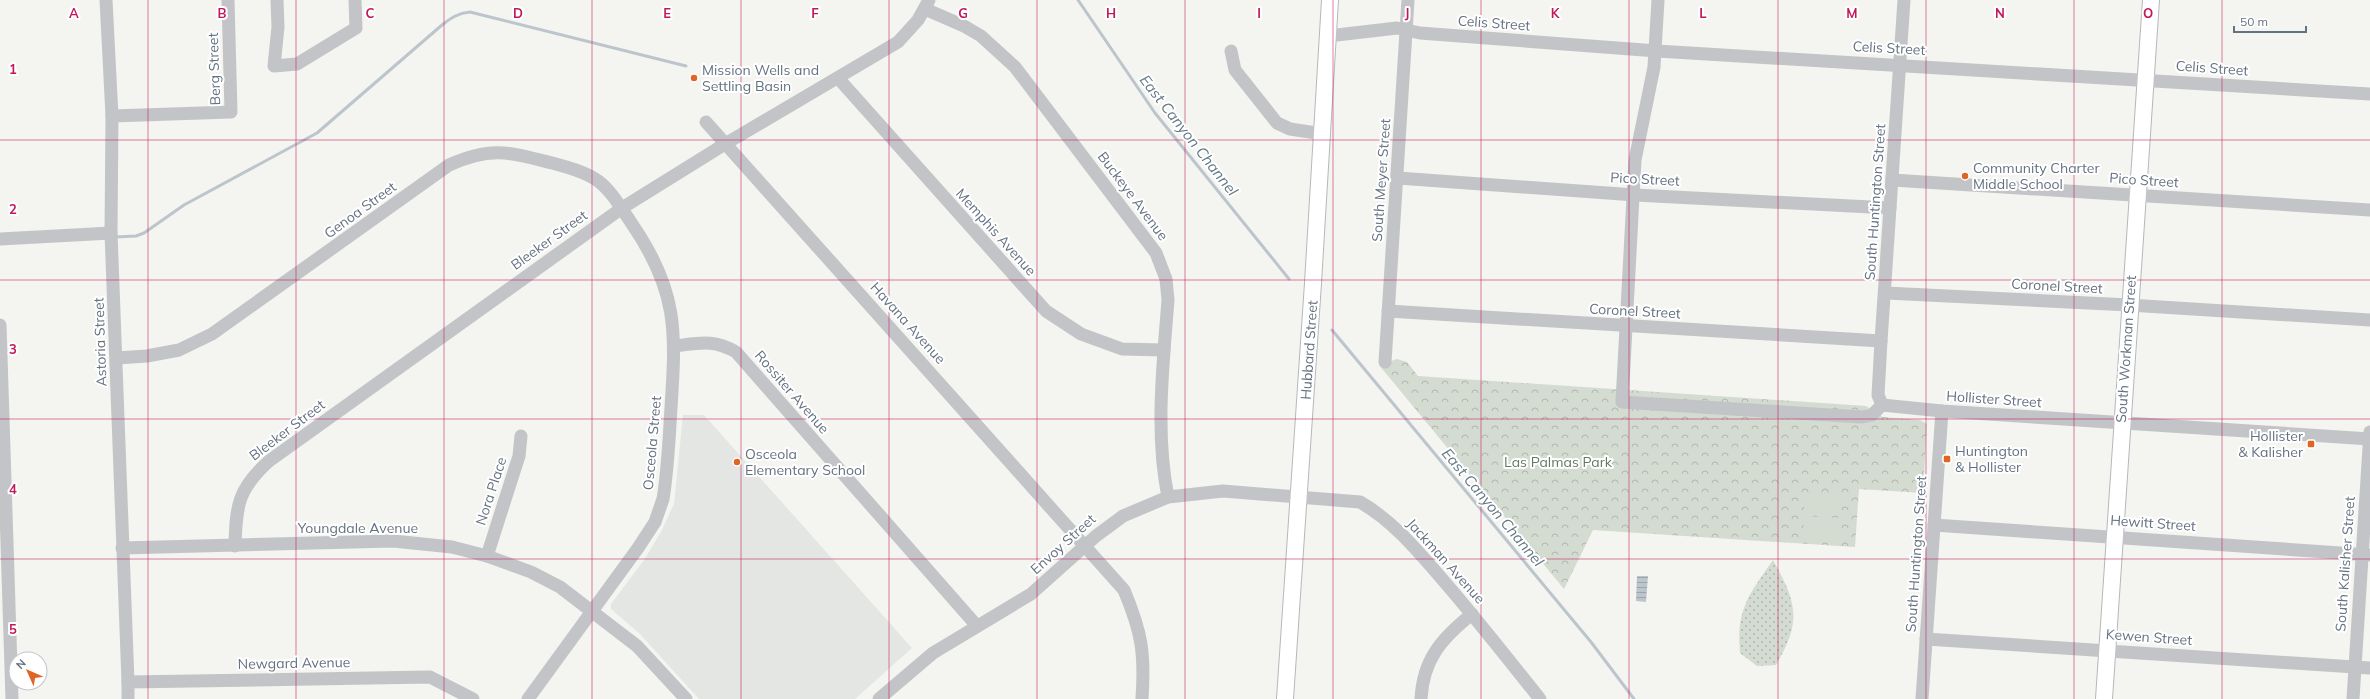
<svg xmlns="http://www.w3.org/2000/svg" width="2370" height="699" viewBox="0 0 2370 699" font-family="Mulish,sans-serif">
<style>
.built{fill:#e4e6e4}
.grass{fill:url(#grass-dots)}
.forest{fill:url(#forest-crowns)}
.pitch{fill:#d4dbd1}
.water{fill:url(#water-rules)}
.lines{fill:none;stroke-linecap:round;stroke-linejoin:round}
.stream{stroke:#bdc5cc;stroke-width:3}
.major-casing{stroke:#b5b8bc;stroke-width:18}
.minor{stroke:#c2c4c8;stroke-width:13}
.major{stroke:#fff;stroke-width:16}
.grid{fill:none;stroke:#c2185b;stroke-width:1;stroke-opacity:0.55}
.poi-dot{fill:#df6525;stroke:#fff;stroke-width:1.5}
.labels{text-anchor:middle;dominant-baseline:central;stroke-width:4;stroke-linejoin:round;paint-order:stroke}
.street-label{font-size:14px;fill:#647181;stroke:#fff}
.poi-label{font-size:14px;fill:#647181;stroke:#fff;text-anchor:start}
.park-label{font-size:14px;fill:#647862;stroke:#fff}
.water-label{font-size:15px;font-style:italic;fill:#647985;stroke:#fff}
.grid-label{font-size:13px;text-anchor:middle;font-weight:bold;fill:#c2185b;stroke:#fff;stroke-width:4;stroke-linejoin:round;paint-order:stroke}
</style>
<defs>
<pattern id="grass-dots" width="8" height="8" patternUnits="userSpaceOnUse"><rect width="8" height="8" fill="#d4dbd1"/><path d="M2 2h.1M6 6h.1" fill="none" stroke="#b0b6af" stroke-width="1.8" stroke-linecap="round"/></pattern>
<pattern id="forest-crowns" width="20" height="18" patternUnits="userSpaceOnUse"><rect width="20" height="18" fill="#d4dbd1"/><path d="M2 6a3 3 0 1 1 6 0M12 15a3 3 0 1 1 6 0" fill="none" stroke="#b0b6af"/></pattern>
<pattern id="water-rules" width="6" height="5" patternUnits="userSpaceOnUse"><rect width="6" height="5" fill="#bdc5cc"/><path d="M0 2.5h6" fill="none" stroke="#9da4ab"/></pattern>
</defs>
<rect width="100%" height="100%" fill="#f4f4f0"/>
<path class="built" d="M683 415H704L912 648 855 699H699L640 634 611 609V604L644 560 661 532 674 504Z"/>
<path class="grass" d="M1773 560C1797 603 1802 621 1776 665L1757 666 1740 653C1736 609 1749 595 1773 560Z"/>
<path class="forest" d="M1397 359 1407 362 1418 376 1866 406 1883 417 1920 420 1927 424 1923 493 1859 489 1855 547 1593 530 1564 589 1379 365Z"/>
<g class="pitch">
<path d="M1805 492 1842 494 1841 516 1804 513Z"/>
<path d="M1804 516 1841 518 1839 540 1803 537Z"/>
</g>
<path class="water" d="M1637 576H1648L1646 602 1636 601Z"/>
<g class="lines">
<g class="stream">
<path d="M1078 0 1155 113 1289 279"/>
<path d="M115 237 136 236 144 233 184 205 317 133 442 25C451 18 458 13 470 12L686 66"/>
<path d="M1332 330 1591 642 1634 699"/>
</g>
<defs>
<g id="major">
<path d="M1285 699 1313 283 1330 0"/>
<path d="M2104 699 2151 0"/>
</g>
</defs>
<use href="#major" class="major-casing"/>
<g class="minor">
<path d="M106 0 112 116 111 233 128 682"/>
<path d="M277 0 278 27 274 66 297 64 356 28 355 0"/>
<path d="M1658 0 1654 67 1635 160 1622 402 1862 417 1872 415 1882 405"/>
<path d="M925 9 964 26 981 36 1015 67 1156 253 1166 279 1168 300C1163 365 1155 433 1168 497"/>
<path d="M1328 36 1397 28 1420 33 1657 51 2370 94"/>
<path d="M1231 51 1235 70 1277 123 1290 129 1323 134"/>
<path d="M838 78 1046 311 1081 334 1122 349 1164 350"/>
<path d="M112 116 231 112 228 0"/>
<path d="M706 122 1124 590C1142 633 1145 653 1142 699"/>
<path d="M1398 178 1635 195 1890 208"/>
<path d="M1892 180 2370 210"/>
<path d="M0 239 111 233"/>
<path d="M1886 293 2129 305 2370 320"/>
<path d="M1388 311 1881 341"/>
<path d="M0 325 12 699"/>
<path d="M675 346C700 343 714 339 736 352L977 626"/>
<path d="M117 358 147 356 179 350 212 334 449 165C491 146 509 152 552 163 602 176 604 182 632 224 678 291 676 331 671 408 669 439 668 469 663 499L655 522 638 548 528 699"/>
<path d="M1385 362 1408 0"/>
<path d="M1882 405 1942 411 2370 439"/>
<path d="M1882 405 1878 395 1881 341 1904 0"/>
<path d="M1934 525 2370 555"/>
<path d="M235 546C236 505 238 489 269 461L622 208 725 144 898 42 918 20 929 0"/>
<path d="M122 548 393 541 452 547 487 556 531 572 560 587 637 646 686 699"/>
<path d="M487 556 519 456 521 436"/>
<path d="M1926 639 2370 668"/>
<path d="M128 699V682L430 677 473 699"/>
<path d="M879 699 933 653 1031 594 1096 536 1123 516 1168 497 1223 491 1360 502C1393 521 1417 550 1442 579 1476 618 1508 659 1540 699"/>
<path d="M1421 699C1423 659 1442 638 1472 614"/>
<path d="M1922 699 1942 411"/>
<path d="M2353 699 2370 432"/>
</g>
<use href="#major" class="major"/>
</g>
<path class="grid" d="M148 0V699M296 0V699M444 0V699M592 0V699M741 0V699M889 0V699M1037 0V699M1185 0V699M1333 0V699M1481 0V699M1629 0V699M1778 0V699M1926 0V699M2074 0V699M2222 0V699M0 140H2370M0 280H2370M0 419H2370M0 559H2370"/>
<g class="poi-dot">
<circle cx="694" cy="78" r="4"/>
<circle cx="1965" cy="176" r="4"/>
<rect x="2307" y="440" width="8" height="8" rx="2"/>
<rect x="1943" y="455" width="8" height="8" rx="2"/>
<circle cx="737" cy="462" r="4"/>
</g>
<g class="labels">
<g class="street-label">
<text transform="translate(1494 23) rotate(4)">Celis Street</text>
<text transform="translate(1889 48) rotate(3)">Celis Street</text>
<text transform="translate(2212 68) rotate(4)">Celis Street</text>
<text transform="translate(214 69) rotate(-92)">Berg Street</text>
<text transform="translate(1645 179) rotate(3)">Pico Street</text>
<text transform="translate(1381 180) rotate(-86)">South Meyer Street</text>
<text transform="translate(2144 180) rotate(4)">Pico Street</text>
<text transform="translate(1133 196) rotate(53)">Buckeye Avenue</text>
<text transform="translate(1875 202) rotate(-86)">South Huntington Street</text>
<text transform="translate(360 210) rotate(-36)">Genoa Street</text>
<text transform="translate(996 232) rotate(48)">Memphis Avenue</text>
<text transform="translate(549 240) rotate(-36)">Bleeker Street</text>
<text transform="translate(2057 286) rotate(3)">Coronel Street</text>
<text transform="translate(1635 311) rotate(3)">Coronel Street</text>
<text transform="translate(908 323) rotate(48)">Havana Avenue</text>
<text transform="translate(100 342) rotate(-92)">Astoria Street</text>
<text transform="translate(2126 349) rotate(-86)">South Workman Street</text>
<text transform="translate(1309 350) rotate(-86)">Hubbard Street</text>
<text transform="translate(792 392) rotate(49)">Rossiter Avenue</text>
<text transform="translate(1994 399) rotate(4)">Hollister Street</text>
<text transform="translate(287 430) rotate(-37)">Bleeker Street</text>
<text transform="translate(652 443) rotate(-85)">Osceola Street</text>
<text transform="translate(491 491) rotate(-72)">Nora Place</text>
<text transform="translate(2153 523) rotate(4)">Hewitt Street</text>
<text x="358" y="528">Youngdale Avenue</text>
<text transform="translate(1063 544) rotate(-42)">Envoy Street</text>
<text transform="translate(1916 554) rotate(-86)">South Huntington Street</text>
<text transform="translate(1446 561) rotate(48)">Jackman Avenue</text>
<text transform="translate(2345 564) rotate(-86)">South Kalisher Street</text>
<text transform="translate(2149 637) rotate(4)">Kewen Street</text>
<text transform="translate(294 663) rotate(-1)">Newgard Avenue</text>
</g>
<g class="poi-label">
<text x="702" y="70">Mission Wells and<tspan x="702" dy="16">Settling Basin</tspan></text>
<text x="1973" y="168">Community Charter<tspan x="1973" dy="16">Middle School</tspan></text>
<text x="2303" y="436" text-anchor="end">Hollister<tspan x="2303" dy="16">&amp; Kalisher</tspan></text>
<text x="1955" y="451">Huntington<tspan x="1955" dy="16">&amp; Hollister</tspan></text>
<text x="745" y="454">Osceola<tspan x="745" dy="16">Elementary School</tspan></text>
</g>
<g class="park-label">
<text x="1558" y="462">Las Palmas Park</text>
</g>
<g class="water-label">
<text transform="translate(1189 135) rotate(52)">East Canyon Channel</text>
<text transform="translate(1493 507) rotate(50)">East Canyon Channel</text>
</g>
</g>
<g class="grid-label">
<text x="74" y="18">A</text>
<text x="222" y="18">B</text>
<text x="370" y="18">C</text>
<text x="518" y="18">D</text>
<text x="667" y="18">E</text>
<text x="815" y="18">F</text>
<text x="963" y="18">G</text>
<text x="1111" y="18">H</text>
<text x="1259" y="18">I</text>
<text x="1407" y="18">J</text>
<text x="1555" y="18">K</text>
<text x="1703" y="18">L</text>
<text x="1852" y="18">M</text>
<text x="2000" y="18">N</text>
<text x="2148" y="18">O</text>
<text x="13" y="74">1</text>
<text x="13" y="214">2</text>
<text x="13" y="354">3</text>
<text x="13" y="494">4</text>
<text x="13" y="634">5</text>
</g>
<g transform="translate(28 671) rotate(315)"><circle r="19" fill="#ffffff" stroke="#c1c6cd"/>
<path d="M0-3L7 15L0 10L-7 15Z" fill="#df6525"/>
<text y="-6" font-size="11" font-weight="bold" text-anchor="middle" fill="#647181">N</text>
</g>
<path d="M2234 26v6h72v-6" fill="none" stroke="#647181" stroke-width="2"/>
<text x="2240" y="26" font-size="12" fill="#647181" stroke="#ffffff" stroke-width="3" paint-order="stroke">50 m</text>
</svg>
